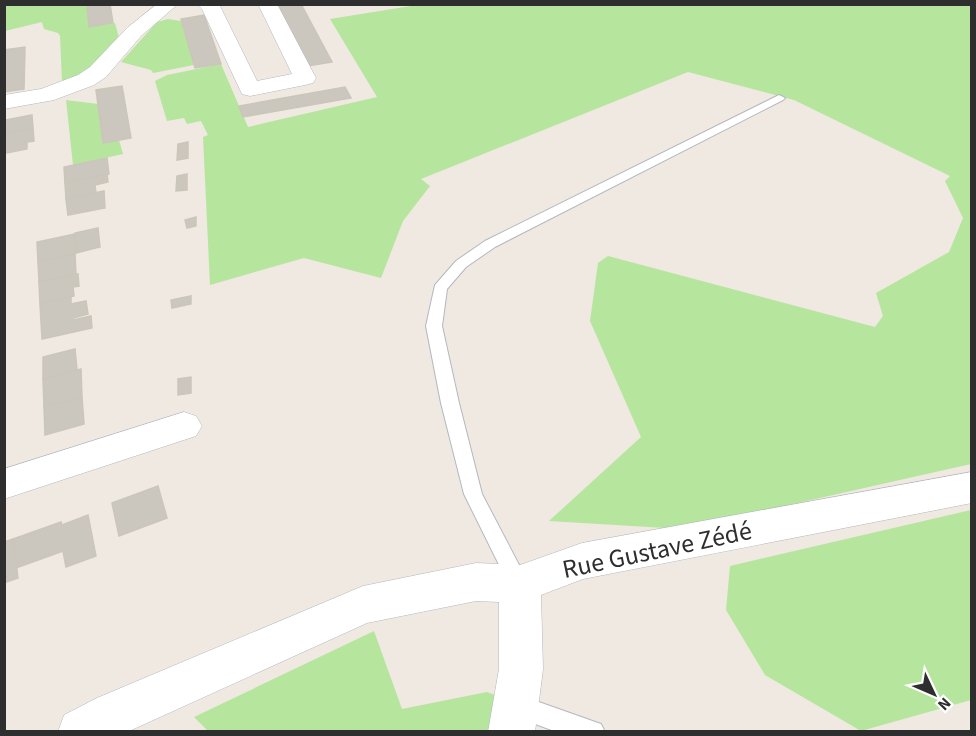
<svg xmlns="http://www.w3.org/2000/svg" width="976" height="736" viewBox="0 0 976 736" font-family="'Source Sans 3',sans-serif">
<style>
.green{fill:#b6e59e}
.building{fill:#cbc7bf;stroke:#cbc5ba;stroke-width:1.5}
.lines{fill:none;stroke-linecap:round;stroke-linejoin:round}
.service-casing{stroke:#b4b7c1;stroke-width:2}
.minor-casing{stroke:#b4b7c1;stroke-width:1}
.tertiary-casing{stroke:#b4b7c1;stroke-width:1}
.service{fill:#fff;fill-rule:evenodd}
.minor{fill:#fff;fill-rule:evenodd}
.tertiary{fill:#fff;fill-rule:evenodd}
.labels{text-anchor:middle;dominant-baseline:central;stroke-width:6;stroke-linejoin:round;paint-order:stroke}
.near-street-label{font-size:26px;fill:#2e2e2e;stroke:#fff}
</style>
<rect width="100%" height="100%" fill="#efe9e1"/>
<g class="green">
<path d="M5 5H113L88 11 90 27 115 23 119 38C103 54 86 79 62 82L60 36 58 33 44 29 42 22 5 31Z"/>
<path d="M417 5H971V464L682 529 549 521 641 437 590 321 598 263 608 256 875 327 883 316 876 293 949 252 963 218 945 181 950 176 794 100 688 72 421 179 430 186 403 221 381 278 304 258 210 285 203 137 208 135 201 121 187 124 184 118 167 121 155 81 167 75 221 64 248 127 377 97 330 19Z"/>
<path d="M168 19 181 21 194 65 153 73 151 70 121 62 157 22Z"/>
<path d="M66 100 98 104 103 142 119 140 123 154 73 165Z"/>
<path d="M971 510V700L861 731 765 675 726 610 730 566Z"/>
<path d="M374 631 402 709 487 692 495 695 489 731 209 732 194 717Z"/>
</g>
<g class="building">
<path d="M87 4H110L113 23 89 27Z"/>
<path d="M278 4H301L332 62 308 66Z"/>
<path d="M204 15 221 64 195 68 181 19Z"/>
<path d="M25 47 24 89 4 92V50Z"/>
<path d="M122 86 131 138 103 143 96 90Z"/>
<path d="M345 87 351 98 243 117 239 106Z"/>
<path d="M32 115 33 128 6 133 5 120Z"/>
<path d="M33 128 34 141 27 142V149L7 153 4 146 6 133Z"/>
<path d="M188 142V158L177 160 178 144Z"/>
<path d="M107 158 109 174 65 183 64 167Z"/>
<path d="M107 174 108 182 95 185 96 193 66 199 65 183Z"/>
<path d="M187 174V190L176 191 177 176Z"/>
<path d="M104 191 105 208 68 215 66 199Z"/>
<path d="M196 217V226L187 228 185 220Z"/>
<path d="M98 228 100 247 76 253 75 233Z"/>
<path d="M75 234 76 253 38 262 37 242Z"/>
<path d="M75 254 76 274 39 282 38 262Z"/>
<path d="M78 274 79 286 73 287 74 296 40 304 39 282Z"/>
<path d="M191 296V304L172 308 171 300Z"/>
<path d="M71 297V304L86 301 88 314 73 318V320L91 316 92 328 42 339 40 304Z"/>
<path d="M75 349 77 370 43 379V357Z"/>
<path d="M81 369 82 397 44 407 43 379Z"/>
<path d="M191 377V393L178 395V379Z"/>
<path d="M82 397 84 424 45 435 44 407Z"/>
<path d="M158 486 167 518 119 536 112 503Z"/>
<path d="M88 515 96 556 66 567 63 551 16 568 13 539 61 522 62 525Z"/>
<path d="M13 539 18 578 4 583V542Z"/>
</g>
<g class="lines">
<defs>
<g id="service">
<path d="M779 95 785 98 783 100 495 247 466 267 447 289 442 326 459 403 482 494 529 584 526 591 519 593 512 591 464 494 441 403 426 326 435 285 456 261 485 241Z"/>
<path d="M516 694 601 724 605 732H557L508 714 504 706 508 698Z"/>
</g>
<g id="minor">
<path d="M157 4H178L141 36 106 77 94 85 54 100 4 109V95L41 89 78 75 90 67 127 28Z"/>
<path d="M197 4H219L257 81 292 74 258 4H277L316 78 313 83 305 85 250 96 242 94 202 9Z"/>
<path d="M184 412 196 416 202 426 196 436 4 499V469Z"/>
</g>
<path id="tertiary" d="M972 472V503L583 579 541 595 543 669 535 732H488L499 669V602L476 601 367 623 127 732H58L64 715 97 698 363 586 476 563 520 565 582 543Z"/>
</defs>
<use href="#service" class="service-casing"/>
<use href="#minor" class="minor-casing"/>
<use href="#tertiary" class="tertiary-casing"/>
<use href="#service" class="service"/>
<use href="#minor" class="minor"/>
<use href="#tertiary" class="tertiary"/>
</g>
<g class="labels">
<g class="near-street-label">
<text transform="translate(657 550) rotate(-12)">Rue Gustave Zédé</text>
</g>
</g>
<rect width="976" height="736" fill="none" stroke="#2e2e2e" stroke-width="12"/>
<g transform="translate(934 694) rotate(134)" stroke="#ffffff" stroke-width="4.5" paint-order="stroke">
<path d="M0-4.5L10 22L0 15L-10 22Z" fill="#2e2e2e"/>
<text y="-9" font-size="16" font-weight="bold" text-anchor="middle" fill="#2e2e2e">N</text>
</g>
</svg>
